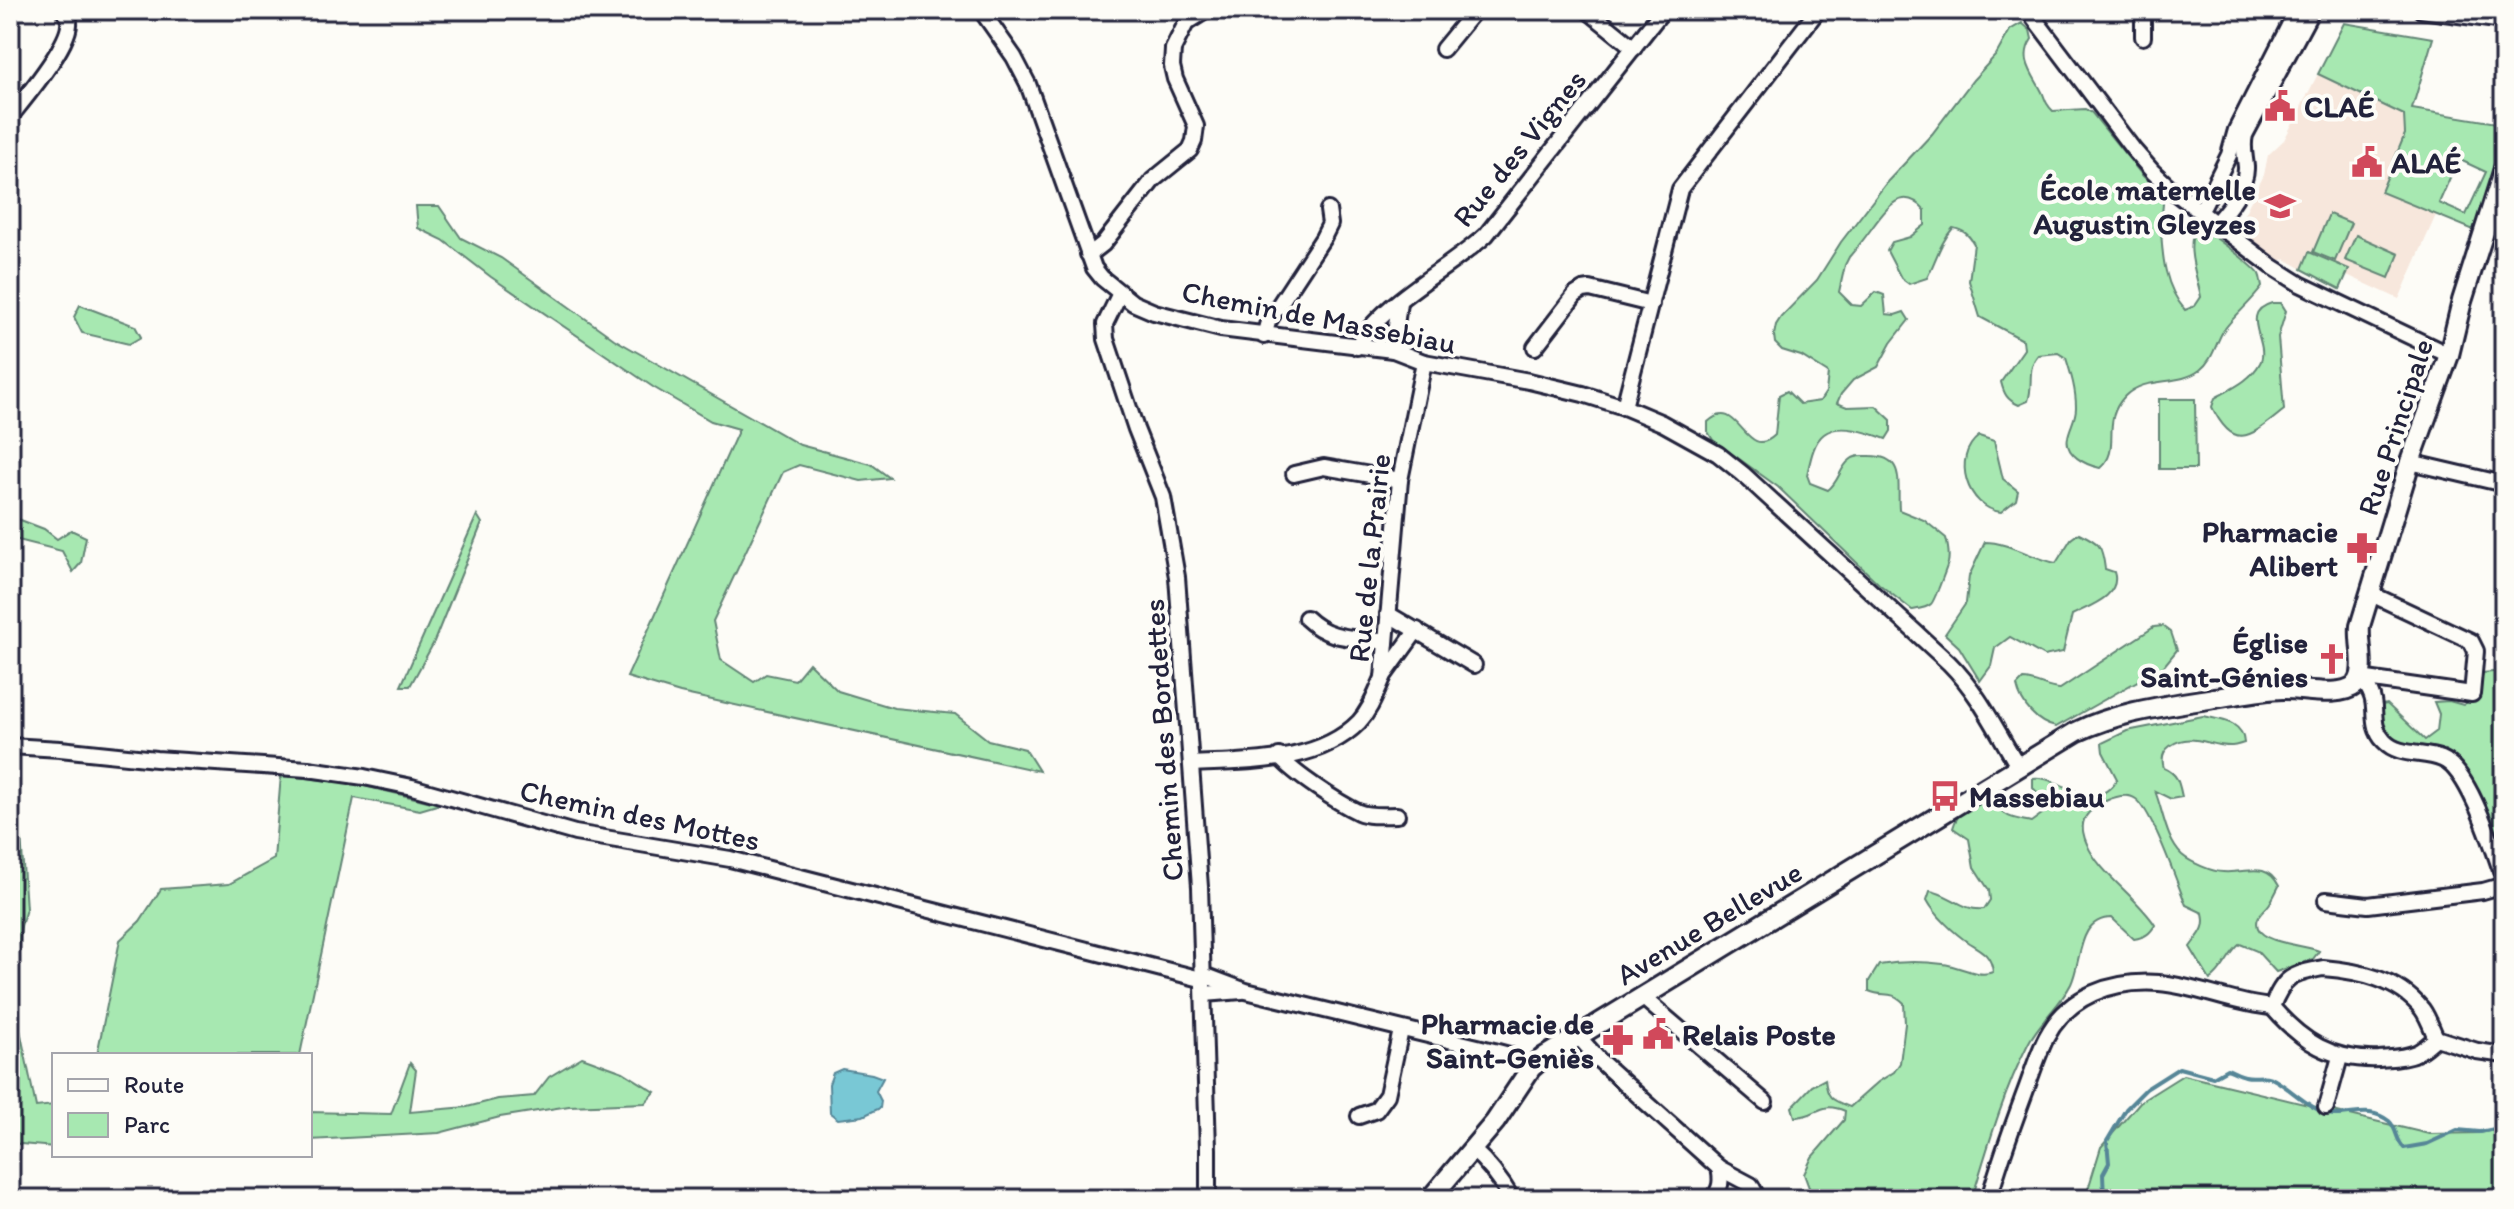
<svg xmlns="http://www.w3.org/2000/svg" width="2514" height="1209" viewBox="0 0 2514 1209" font-family="Itim,sans-serif">
<style>
.built{fill:#f7e7dc}
.green{fill:#a7e8b1;stroke:#648576;stroke-width:2;fill-rule:evenodd}
.water{fill:#79c8d5;stroke:#568697;stroke-width:2}
.lines{fill:none;stroke-linecap:round;stroke-linejoin:round}
.stream{stroke:#568697;stroke-width:4}
.street-casing{stroke:#22223b;stroke-width:20}
.secondary-casing{stroke:#22223b;stroke-width:24}
.street{stroke:#fdfcf7;stroke-width:14}
.secondary{stroke:#fdfcf7;stroke-width:18}
.labels{text-anchor:middle;dominant-baseline:central;stroke-width:8;stroke-linejoin:round;paint-order:stroke}
.poi-label{font-size:30px;font-weight:bold;fill:#22223b;stroke:#fdfcf7;text-anchor:start}
.street-label{font-size:30px;fill:#22223b;stroke:#fdfcf7}
</style>
<rect width="100%" height="100%" fill="#fdfcf7"/>
<filter id="ink" filterUnits="userSpaceOnUse"><feTurbulence type="fractalNoise" baseFrequency=".0125" numOctaves="2"/><feDisplacementMap in="SourceGraphic" scale="16" xChannelSelector="R" yChannelSelector="G"/><feConvolveMatrix kernelMatrix="1 2 1 2 8 2 1 2 1" color-interpolation-filters="sRGB"/></filter>
<g filter="url(#ink)">
<path class="built" d="M2318 74 2404 114 2405 134 2381 191 2436 215 2399 299 2347 275 2340 289 2334 287 2285 259 2279 261 2248 239V233L2238 226 2264 175 2268 155 2284 140Z"/>
<g class="green">
<path d="M2022 23 2030 30 2032 39C2018 60 2034 75 2043 94 2046 102 2047 105 2053 111L2085 109 2092 113 2143 176 2163 195C2164 206 2161 216 2161 227 2162 257 2165 287 2185 310L2195 306 2201 297C2197 276 2184 245 2197 226 2208 231 2253 265 2259 274 2261 278 2261 283 2262 287 2251 303 2230 319 2222 333 2215 346 2212 361 2200 370 2178 387 2146 375 2125 396 2099 423 2123 449 2100 468 2086 465 2064 455 2068 437 2070 426 2076 419 2076 407 2076 390 2071 374 2066 358L2058 353 2038 355C2026 369 2034 384 2028 401L2019 405C2007 400 2004 394 2001 382L2024 349 2023 340 1980 317 1969 281 1974 244C1969 235 1964 230 1953 228 1940 243 1936 260 1927 278L1909 284 1901 278 1887 251 1892 242 1910 237 1925 225V210C1899 180 1881 217 1866 236 1861 243 1855 250 1849 257L1845 265 1839 292 1852 305 1861 306 1876 292 1884 295 1886 314 1895 315 1904 312 1909 320 1891 343 1878 367 1853 380 1841 394 1837 403 1847 407 1876 406 1891 420V431L1886 439C1870 433 1839 422 1824 434 1813 442 1810 462 1807 475L1810 483 1828 490C1839 482 1840 467 1850 460 1855 455 1862 456 1868 456 1906 455 1897 482 1899 510L1924 520 1946 538C1948 546 1950 555 1948 563 1946 569 1934 602 1931 604 1927 608 1918 609 1912 610L1879 584 1778 487 1713 440 1708 432V422C1739 393 1745 464 1775 435L1779 395 1787 391 1800 404 1820 401 1826 392 1828 373 1801 356 1782 350 1775 343 1774 335 1776 325 1781 317 1817 280 1841 242 1888 181 1932 134 1973 80 1996 55 2010 30Z"/>
<path d="M2344 23 2433 38 2412 109 2503 124 2497 158 2476 231 2381 192 2405 134 2404 115 2318 74ZM2458 159 2486 172 2466 215 2439 203Z"/>
<path d="M416 206H439L461 238 501 258 614 339 800 445 871 464 890 478 861 481 799 465 783 472 713 621 721 660 754 682 766 674 795 680 809 663 838 691 894 708 955 714 988 740 1025 749 1039 771 680 693 627 677 739 429 711 421 653 387 491 277 443 240 418 228Z"/>
<path d="M2329 214 2351 223 2335 261 2313 252Z"/>
<path d="M2356 235 2399 254 2389 278 2345 260Z"/>
<path d="M2309 252 2349 269 2340 289 2302 269Z"/>
<path d="M2272 303H2281L2286 311 2278 337 2284 410C2252 435 2235 454 2212 407L2215 398C2232 388 2250 381 2260 363 2271 343 2237 313 2272 303Z"/>
<path d="M80 305 135 326 141 337 129 344 82 333 74 317Z"/>
<path d="M2159 399H2195L2196 469H2159Z"/>
<path d="M1979 436 1994 441 2003 479 2018 491 2016 500 2001 512C1967 508 1951 457 1979 436Z"/>
<path d="M477 515 482 523 433 644 410 686H401Z"/>
<path d="M10 516 44 529 57 539 71 530 86 537 81 563 73 572 62 551 10 538Z"/>
<path d="M2079 533C2100 543 2102 545 2105 569L2114 572C2122 596 2089 606 2072 615L2063 652 2044 656 2010 637 1995 648 1991 666 1980 681 1959 647 1945 634 1966 603 1969 576 1985 542C2008 542 2032 558 2056 563L2071 539Z"/>
<path d="M2163 626 2171 632 2177 650 2164 666 2056 727C2038 724 2021 705 2017 686L2023 680C2037 680 2047 689 2060 689L2154 627Z"/>
<path d="M2504 671V863L2447 754C2403 748 2392 751 2377 706L2387 704 2425 740 2437 731 2439 714 2434 702 2449 701 2463 705 2473 698 2482 673Z"/>
<path d="M2203 716C2221 720 2243 721 2244 743 2240 744 2236 746 2232 746 2210 747 2191 731 2170 746 2162 752 2161 759 2164 768 2178 774 2179 783 2182 797L2171 799 2155 791C2163 811 2166 840 2182 855 2190 862 2212 872 2223 872 2246 874 2266 860 2279 886 2276 892 2273 898 2270 903 2267 908 2260 913 2258 918 2249 944 2305 944 2319 951L2313 959 2276 972 2257 951 2240 944C2227 955 2224 971 2210 980L2190 947C2198 935 2207 930 2203 913L2186 905C2177 883 2152 810 2136 799 2122 789 2089 806 2084 820 2081 827 2084 838 2087 844 2098 872 2137 897 2155 925 2150 934 2145 937 2134 939L2112 918C2077 918 2082 961 2071 984 2060 1006 2039 1022 2028 1044 2003 1093 1988 1146 1972 1199H1821L1811 1193 1804 1174 1812 1157 1844 1120 1845 1111C1818 1100 1819 1117 1795 1117L1792 1107 1812 1086 1825 1079C1827 1099 1832 1100 1850 1107L1878 1082 1894 1072 1900 1063 1905 1024 1904 1003C1890 989 1884 998 1869 991V981L1879 965C1901 961 1921 961 1943 964 1960 966 1977 978 1993 972 1991 955 1982 951 1969 943 1954 933 1935 915 1927 900L1930 891C1949 893 1963 912 1984 909L1990 900 1989 890 1974 867 1969 839 1953 828C1958 809 1977 801 1993 792 1996 797 1997 801 1999 806 2004 819 2019 819 2031 822L2046 811 2047 802 2033 788V778C2059 774 2095 817 2117 779L2103 752 2102 743 2127 731Z"/>
<path d="M281 775 356 784 440 804 420 810 354 798 300 1055H97L120 940 140 921 161 889 229 884 274 859Z"/>
<path d="M10 820H20L26 909 21 926 14 1001 36 1107 54 1105V1147L10 1143Z"/>
<path d="M582 1057 623 1072 655 1092 645 1103 569 1106 500 1117 439 1133 310 1140V1112L391 1114 410 1063 416 1070 410 1112 467 1107 498 1099 534 1096 549 1077Z"/>
<path d="M2183 1075 2429 1134 2480 1133 2504 1128V1199H2085L2101 1147 2140 1102Z"/>
</g>
<path class="water" d="M842 1069 872 1074 883 1078 876 1091 881 1101 880 1108 863 1116 838 1119 830 1113 829 1084 833 1073Z"/>
<g class="lines">
<path class="stream" d="M2104 1199 2103 1174 2109 1163 2107 1141 2126 1109 2146 1089 2179 1068 2213 1077 2227 1069C2233 1071 2239 1075 2245 1076 2256 1079 2265 1073 2275 1080 2291 1089 2315 1114 2334 1115 2354 1116 2370 1106 2389 1121 2397 1128 2396 1141 2404 1148L2427 1144 2457 1130 2480 1132 2504 1127"/>
<defs>
<g id="street">
<path d="M981 10 1014 57 1028 84 1094 268 1102 278 1133 303 1154 312 1221 329 1393 350 1424 362 1529 381 1583 394 1624 407 1662 423 1718 454 1743 474 1949 663C1979 693 1996 730 2018 766"/>
<path d="M1587 10 1634 48"/>
<path d="M2028 10 2133 149 2153 172 2178 195 2273 267 2300 284 2449 355"/>
<path d="M2421 10 2504 21"/>
<path d="M2143 37V10"/>
<path d="M1443 49 1475 10"/>
<path d="M10 117C24 99 72 43 69 21 69 18 65 12 63 10"/>
<path d="M2198 210 2204 205 2229 155 2236 130 2297 10"/>
<path d="M2215 224C2227 210 2247 187 2246 167 2245 155 2242 147 2245 135L2312 10"/>
<path d="M1088 254 1094 251 1103 244 1153 180 1190 150 1194 141 1196 126 1175 79 1172 66 1173 49 1186 23 1207 10"/>
<path d="M1120 293 1105 324 1106 339 1136 429 1163 497 1177 577 1200 887 1208 1149V1199"/>
<path d="M1264 336 1268 322 1323 238 1330 224 1328 210"/>
<path d="M1357 347C1380 303 1449 269 1486 235L1663 10"/>
<path d="M1535 347 1575 295 1583 290 1590 289 1651 304"/>
<path d="M1393 350 1399 302"/>
<path d="M1624 407 1680 189 1818 10"/>
<path d="M2410 462 2504 484"/>
<path d="M1294 474 1324 467 1400 480"/>
<path d="M1388 614 1474 665"/>
<path d="M1306 618C1330 641 1354 637 1386 642"/>
<path d="M1383 677 1417 630"/>
<path d="M2360 678 2472 694 2476 651 2471 641 2369 593"/>
<path d="M2360 678C2364 683 2369 688 2371 694 2378 709 2369 725 2384 741 2399 757 2423 751 2442 759 2469 769 2494 851 2504 879"/>
<path d="M10 746 60 749 156 759 308 769 364 777 412 787 575 833 730 859 1197 978 1209 977 1246 991 1494 1051 1509 1055 1531 1068"/>
<path d="M1279 756C1292 773 1339 803 1358 812 1370 817 1385 815 1397 815"/>
<path d="M1192 764C1247 761 1318 764 1359 722 1371 709 1376 693 1383 678L1400 480 1424 362"/>
<path d="M2326 900 2368 905 2483 891 2504 885"/>
<path d="M2323 968C2359 971 2398 979 2422 1009 2428 1017 2432 1029 2436 1038 2430 1043 2423 1050 2416 1053 2404 1058 2392 1058 2379 1059 2332 1061 2302 1042 2272 1007 2283 977 2292 974 2323 968Z"/>
<path d="M1204 994 1242 991"/>
<path d="M1641 996 1765 1102"/>
<path d="M1578 1036 1600 1061 1719 1168 1751 1185 1758 1199"/>
<path d="M2436 1038 2477 1051 2504 1055"/>
<path d="M2326 1107 2340 1057"/>
<path d="M1359 1116 1376 1110 1387 1095 1401 1030"/>
<path d="M1472 1149C1488 1163 1501 1180 1512 1199"/>
<path d="M1713 1199C1721 1188 1722 1181 1719 1168"/>
<path d="M1989 1199C1999 1163 2011 1130 2024 1095 2031 1077 2037 1056 2046 1038 2068 995 2112 980 2159 983 2197 986 2233 1004 2272 1007"/>
</g>
<path id="secondary" d="M1430 1199 1495 1122 1531 1068 1544 1057 2076 732C2120 711 2166 706 2214 698 2236 695 2259 690 2282 689 2301 688 2339 698 2355 685 2368 674 2358 643 2360 626L2410 462 2449 355 2462 301 2504 169"/>
</defs>
<use href="#street" class="street-casing"/>
<use href="#secondary" class="secondary-casing"/>
<use href="#street" class="street"/>
<use href="#secondary" class="secondary"/>
</g>
</g>
<defs>
<symbol id="civic-bare" viewBox="-9 -9 18 18"><path d="M-.6-6.5H3V-4.5H.6V-3L4-1V1h2V6H-6V1h2V-1L-.6-3ZM-1.2 2.5V6h2.4V2.5Z" fill="#d1495b" stroke="#fdfcf7" stroke-width="2.5" paint-order="stroke"/></symbol>
<symbol id="school-bare" viewBox="-9 -9 18 18"><path d="M0-5L7-2L0 1L-7-2ZM-4 1L0 2.5L4 1V4Q0 6-4 4Z" fill="#d1495b" stroke="#fdfcf7" stroke-width="2.5" paint-order="stroke"/></symbol>
<symbol id="pharmacy-bare" viewBox="-9 -9 18 18"><path d="M-2-6h4v4h4v4h-4v4h-4v-4h-4v-4h4Z" fill="#d1495b" stroke="#fdfcf7" stroke-width="2.5" paint-order="stroke"/></symbol>
<symbol id="church-bare" viewBox="-9 -9 18 18"><path d="M-1.2-6h2.4v3.5h3.3v2.4h-3.3V6h-2.4V-.1h-3.3v-2.4h3.3Z" fill="#d1495b" stroke="#fdfcf7" stroke-width="2.5" paint-order="stroke"/></symbol>
<symbol id="bus-bare" viewBox="-9 -9 18 18"><path d="M-5-6H5V4H4V6H2V4H-2V6H-4V4H-5ZM-3.5-4V0h7V-4ZM-3.5 1.2v1.5H-2V1.2ZM2 1.2v1.5H3.5V1.2Z" fill="#d1495b" stroke="#fdfcf7" stroke-width="2.5" paint-order="stroke"/></symbol>
</defs>
<g fill-rule="evenodd">
<use href="#civic-bare" x="2258" y="84" width="44" height="44"/>
<use href="#civic-bare" x="2345" y="140" width="44" height="44"/>
<use href="#school-bare" x="2258" y="184" width="44" height="44"/>
<use href="#pharmacy-bare" x="2340" y="526" width="44" height="44"/>
<use href="#church-bare" x="2310" y="637" width="44" height="44"/>
<use href="#bus-bare" x="1923" y="774" width="44" height="44"/>
<use href="#civic-bare" x="1636" y="1012" width="44" height="44"/>
<use href="#pharmacy-bare" x="1596" y="1018" width="44" height="44"/>
</g>
<g class="labels">
<g class="poi-label">
<text x="2304" y="106">CLAÉ</text>
<text x="2391" y="162">ALAÉ</text>
<text x="2256" y="189" text-anchor="end">École maternelle<tspan x="2256" dy="34">Augustin Gleyzes</tspan></text>
<text x="2338" y="531" text-anchor="end">Pharmacie<tspan x="2338" dy="34">Alibert</tspan></text>
<text x="2308" y="642" text-anchor="end">Église<tspan x="2308" dy="34">Saint-Génies</tspan></text>
<text x="1969" y="796">Massebiau</text>
<text x="1594" y="1023" text-anchor="end">Pharmacie de<tspan x="1594" dy="34">Saint-Geniès</tspan></text>
<text x="1682" y="1034">Relais Poste</text>
</g>
<g class="street-label">
<text transform="translate(1519 148) rotate(-51)">Rue des Vignes</text>
<text transform="translate(1319 317) rotate(11)">Chemin de Massebiau</text>
<text transform="translate(2395 427) rotate(-72)">Rue Principale</text>
<text transform="translate(1369 558) rotate(-84)">Rue de la Prairie</text>
<text transform="translate(1163 740) rotate(-94)">Chemin des Bordettes</text>
<text transform="translate(640 815) rotate(12)">Chemin des Mottes</text>
<text transform="translate(1709 923) rotate(-31)">Avenue Bellevue</text>
</g>
</g>
<rect width="2514" height="1209" fill="none" stroke="#fdfcf7" stroke-width="40"/>
<rect x="20" y="20" width="2474" height="1169" fill="none" stroke="#22223b" stroke-width="3" filter="url(#ink)"/>
<rect x="52" y="1053" width="260" height="104" fill="#fdfcf7" stroke="#a5a5ac" stroke-width="2"/>
<rect x="68" y="1079" width="40" height="12" fill="#fdfcf7" stroke="#a5a5ac" stroke-width="2"/>
<text x="124" y="1093" font-size="24" fill="#22223b">Route</text>
<rect x="68" y="1113" width="40" height="24" fill="#a7e8b1" stroke="#a5a5ac" stroke-width="2"/>
<text x="124" y="1133" font-size="24" fill="#22223b">Parc</text>
</svg>
